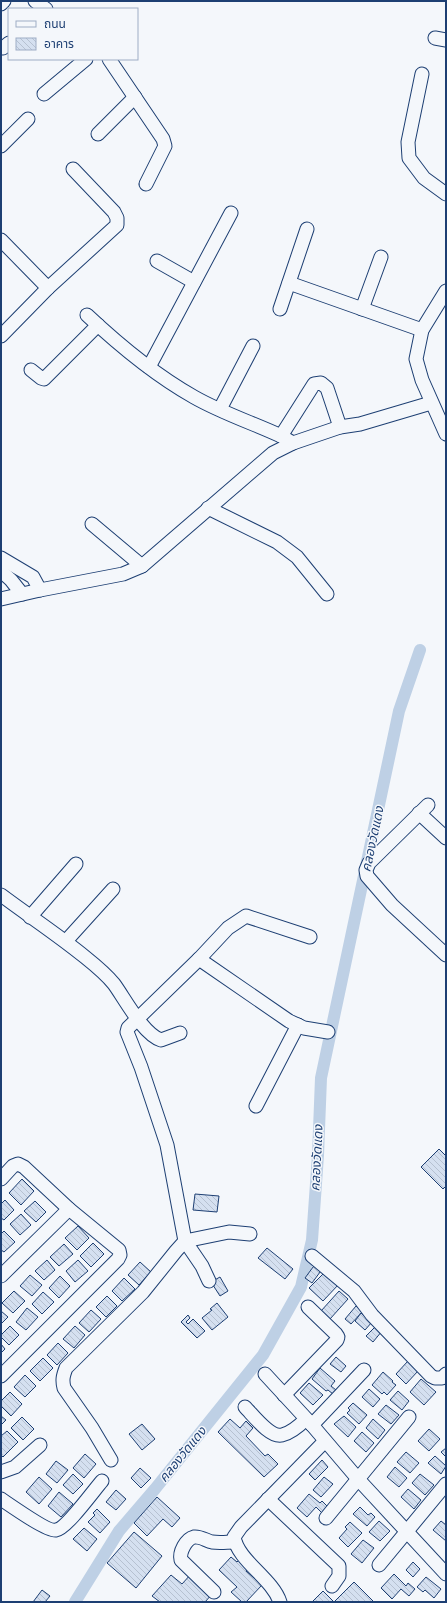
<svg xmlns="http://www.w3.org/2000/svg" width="447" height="1603" viewBox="0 0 447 1603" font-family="'Noto Serif','Noto Sans Thai',serif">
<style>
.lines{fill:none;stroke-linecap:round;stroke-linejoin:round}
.canal{stroke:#bed0e5;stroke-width:12}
.building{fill:url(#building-back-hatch);stroke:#1d3f73}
.minor-casing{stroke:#1d3f73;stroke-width:15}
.minor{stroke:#f4f7fb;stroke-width:13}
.labels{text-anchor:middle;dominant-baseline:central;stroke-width:3;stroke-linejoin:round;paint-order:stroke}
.water-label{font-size:13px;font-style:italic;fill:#1d3f73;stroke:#f4f7fb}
</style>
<defs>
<pattern id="building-back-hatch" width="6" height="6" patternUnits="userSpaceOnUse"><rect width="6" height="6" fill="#d5e0f0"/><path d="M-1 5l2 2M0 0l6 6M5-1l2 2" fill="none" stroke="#b6c1d1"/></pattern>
</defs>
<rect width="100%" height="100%" fill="#f4f7fb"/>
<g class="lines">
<path class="canal" d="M75 1602 119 1531 155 1489 263 1355 301 1287 312 1240 318 1155 321 1078 399 711 420 650"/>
</g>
<g class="building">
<path d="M439 1149 446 1156V1186L443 1189 421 1167Z"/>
<path d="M22 1179 34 1191 21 1205 9 1193Z"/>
<path d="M195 1194 219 1196 217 1212 193 1210Z"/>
<path d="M5 1200 14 1210 4 1220 1 1218V1204Z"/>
<path d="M35 1201 46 1212 36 1222 24 1211Z"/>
<path d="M21 1214 31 1225 20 1235 10 1224Z"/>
<path d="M78 1226 89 1238 77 1250 65 1238Z"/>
<path d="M4 1231 15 1242 4 1252 1 1250V1234Z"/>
<path d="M93 1243 104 1254 91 1267 80 1256Z"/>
<path d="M64 1244 73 1254 59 1266 50 1257Z"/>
<path d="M267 1248 293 1269 285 1279 258 1258Z"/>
<path d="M47 1260 55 1270 44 1280 35 1271Z"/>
<path d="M78 1260 88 1271 75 1282 66 1271Z"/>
<path d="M140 1262 151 1272 139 1285 128 1275Z"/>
<path d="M316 1263 323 1268 312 1283 305 1278Z"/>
<path d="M326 1271 339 1284 323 1301 309 1288Z"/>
<path d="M30 1275 42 1285 32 1296 20 1286Z"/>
<path d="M60 1276 70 1286 59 1298 49 1288Z"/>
<path d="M220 1277 228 1291 220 1296 211 1282Z"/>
<path d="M124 1278 135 1289 122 1301 112 1291Z"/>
<path d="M14 1291 25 1301 13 1313 2 1303Z"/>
<path d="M339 1291 348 1299 330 1319 321 1311Z"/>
<path d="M43 1292 54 1302 42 1314 32 1304Z"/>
<path d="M107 1296 117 1306 106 1317 96 1307Z"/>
<path d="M217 1303 228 1317 212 1330 202 1318 212 1310 210 1309Z"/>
<path d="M356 1306 363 1311 351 1324 345 1319Z"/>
<path d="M27 1308 38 1317 26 1330 16 1322Z"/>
<path d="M91 1310 101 1319 89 1332 79 1323Z"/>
<path d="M1 1311 8 1317 1 1324Z"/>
<path d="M361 1313 372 1322 365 1330 355 1321Z"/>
<path d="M188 1315 190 1318 186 1322 188 1324 193 1319 205 1331 197 1338 181 1322Z"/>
<path d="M10 1326 19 1335 9 1345 1 1337V1335Z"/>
<path d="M75 1326 85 1335 74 1348 63 1339Z"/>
<path d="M376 1326 382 1331 373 1342 366 1336Z"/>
<path d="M58 1343 68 1353 57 1365 47 1355Z"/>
<path d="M1 1344 5 1349 1 1353Z"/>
<path d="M336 1357 346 1366 341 1372 330 1364Z"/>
<path d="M43 1358 53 1368 40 1381 30 1371Z"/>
<path d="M408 1361 418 1371 406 1384 396 1374Z"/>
<path d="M320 1368 335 1381 331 1386 336 1390 333 1394 328 1390 326 1391 312 1379Z"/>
<path d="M383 1372 393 1381 392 1382 396 1385 387 1395 384 1392 382 1394 372 1385Z"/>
<path d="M25 1375 36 1386 25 1397 14 1387Z"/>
<path d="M421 1379 436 1392 424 1405 410 1392Z"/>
<path d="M309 1383 323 1395 313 1405 300 1393Z"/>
<path d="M369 1389 380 1399 373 1407 362 1397Z"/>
<path d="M398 1391 409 1401 402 1410 390 1400Z"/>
<path d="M10 1392 22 1404 11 1416 1 1406V1401Z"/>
<path d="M353 1403 367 1415 359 1424 347 1413 350 1410 348 1408Z"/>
<path d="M386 1405 399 1415 391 1424 378 1414Z"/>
<path d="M1 1416 6 1420 1 1425Z"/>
<path d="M344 1416 356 1427 348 1437 334 1424Z"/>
<path d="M22 1417 34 1429 23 1440 11 1428Z"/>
<path d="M230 1419 240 1428 246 1421 253 1428 246 1436 265 1456 268 1454 278 1464 264 1477 218 1432Z"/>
<path d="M373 1419 385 1430 378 1439 366 1428Z"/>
<path d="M142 1424 155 1439 142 1450 129 1434Z"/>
<path d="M429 1429 440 1439 429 1451 418 1441Z"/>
<path d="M7 1431 18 1442 3 1457 1 1455V1436Z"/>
<path d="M362 1432 374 1443 366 1452 354 1441Z"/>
<path d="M446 1448V1457L441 1452Z"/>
<path d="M406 1452 419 1463 410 1473 397 1462Z"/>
<path d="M85 1454 96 1464 84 1478 73 1468Z"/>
<path d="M435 1456 446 1466 441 1474 428 1463Z"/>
<path d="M322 1460 328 1467 315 1480 309 1474Z"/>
<path d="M56 1461 68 1470 57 1483 46 1474Z"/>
<path d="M395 1467 407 1478 399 1487 387 1477Z"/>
<path d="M140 1468 151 1478 141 1488 131 1478Z"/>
<path d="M73 1474 83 1484 73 1494 63 1485Z"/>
<path d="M420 1474 434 1485 425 1495 412 1483Z"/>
<path d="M39 1477 52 1489 39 1504 26 1492Z"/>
<path d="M324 1477 333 1484 321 1497 313 1490Z"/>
<path d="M408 1489 421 1500 414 1509 401 1497Z"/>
<path d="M116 1490 126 1499 116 1510 106 1502Z"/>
<path d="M59 1492 73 1504 61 1517 48 1506Z"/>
<path d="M309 1494 320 1503 322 1501 328 1507 322 1513 316 1507 307 1517 297 1508Z"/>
<path d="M157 1497 180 1518 172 1527 163 1519 147 1536 134 1523Z"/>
<path d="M360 1507 368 1515 371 1513 375 1517 367 1526 353 1514Z"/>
<path d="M97 1509 110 1522 100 1533 88 1522 95 1515 93 1513Z"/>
<path d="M379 1521 390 1531 380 1541 369 1532Z"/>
<path d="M441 1521 446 1525V1541L433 1530Z"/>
<path d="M350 1522 362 1533 348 1547 339 1538 347 1529 345 1527Z"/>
<path d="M84 1528 97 1539 87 1551 73 1539Z"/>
<path d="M134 1532 162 1556 136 1588 107 1563Z"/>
<path d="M363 1540 374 1548 362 1563 351 1554Z"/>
<path d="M231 1557 237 1562 239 1560 248 1568 246 1571 262 1585 246 1602H242L231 1592 237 1587 219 1570Z"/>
<path d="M413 1562 420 1569 413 1577 406 1570Z"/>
<path d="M191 1574 213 1593 205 1602H160L152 1596 171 1575 182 1584Z"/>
<path d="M394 1574 406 1586 408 1583 415 1589 409 1596 401 1589 392 1599 381 1588Z"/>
<path d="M426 1577 441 1589 434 1598 425 1590 423 1592 417 1587Z"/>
<path d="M354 1582 374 1602H334Z"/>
<path d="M42 1590 50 1596 45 1602H33Z"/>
<path d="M323 1591 334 1602H312Z"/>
</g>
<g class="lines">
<defs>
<g id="minor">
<path d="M35 1 46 9"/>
<path d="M1 4 4 1"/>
<path d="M435 38 446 40"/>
<path d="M3 48 9 43"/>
<path d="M109 59 163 139 165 146 146 184"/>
<path d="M422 74 408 142 409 158 424 178 446 194"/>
<path d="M44 94 86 59"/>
<path d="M98 134 135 97"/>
<path d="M1 146 28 119"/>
<path d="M1 240 48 288"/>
<path d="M157 261 194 282"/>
<path d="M289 283 422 330"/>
<path d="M446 291 422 330 416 359 422 380 446 434"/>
<path d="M280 309 307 229"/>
<path d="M362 309 381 257"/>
<path d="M87 315C120 346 155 375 194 397 222 413 253 423 281 436L293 443"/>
<path d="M1 336 48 288 117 225V218L114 212 73 169"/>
<path d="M149 367 231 213"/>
<path d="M31 370 41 378 44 379 98 325"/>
<path d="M220 409 253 346"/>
<path d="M281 436 314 384 321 383 327 388 340 427"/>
<path d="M208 508 277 542 297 557 327 594"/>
<path d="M92 524 142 566"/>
<path d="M1 558 33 577 40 590"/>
<path d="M1 571 11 580 22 594"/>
<path d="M1 599 40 590 123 574 142 566 273 453 293 443 340 427 360 424 431 403"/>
<path d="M428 805 369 863 366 870 367 876 392 905 446 955"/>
<path d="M419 813 446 838"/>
<path d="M1 895C29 916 58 935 85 957 95 965 106 974 114 984 125 999 143 1034 161 1040L180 1033"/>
<path d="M30 917 76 864"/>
<path d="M66 941 113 889"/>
<path d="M199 959 289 1021 304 1028 328 1032"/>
<path d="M256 1106 298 1025"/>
<path d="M1 1179 13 1166 18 1164 24 1167 69 1209 119 1250 120 1255 118 1259 1 1376"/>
<path d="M312 1256 354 1291 372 1315 431 1376 435 1378H442L446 1374"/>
<path d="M1 1276 69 1209"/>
<path d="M209 1281 202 1266 185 1241 167 1145 141 1067 127 1032 128 1028 199 959 228 928 246 916 310 937"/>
<path d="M265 1374 312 1425 358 1479 446 1574"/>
<path d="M284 1395 337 1340 338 1337 336 1334 308 1307"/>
<path d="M245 1407C253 1415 270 1438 282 1435 291 1433 300 1425 306 1419"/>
<path d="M312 1425 364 1370"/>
<path d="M111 1460 92 1428 64 1388C62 1380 63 1376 66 1368L143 1292 176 1251 185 1241 229 1232 250 1234"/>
<path d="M1 1472 15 1467 40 1445"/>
<path d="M1 1499C10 1505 48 1532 56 1530 66 1529 94 1490 102 1481"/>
<path d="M268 1499 339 1566V1576L332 1586"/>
<path d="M326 1518 409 1417"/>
<path d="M379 1565 446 1484"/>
<path d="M214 1592 181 1560C179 1552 186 1539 194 1537 200 1536 207 1541 212 1542 220 1543 227 1542 235 1542"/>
<path d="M280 1602C272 1578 238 1561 234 1537L241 1527 325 1441"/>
</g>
</defs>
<use href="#minor" class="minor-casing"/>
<use href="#minor" class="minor"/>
</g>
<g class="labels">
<g class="water-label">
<text transform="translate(372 839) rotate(-78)">คลองวัดแดง</text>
<text transform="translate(316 1158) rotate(-87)">คลองวัดแดง</text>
<text transform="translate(182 1454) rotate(-51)">คลองวัดแดง</text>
</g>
</g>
<rect width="447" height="1603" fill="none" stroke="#1d3f73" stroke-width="4"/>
<rect x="8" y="8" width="130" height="52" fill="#f4f7fb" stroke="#9eadc5"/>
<rect x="16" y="21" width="20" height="6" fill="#f4f7fb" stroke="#9eadc5"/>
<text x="44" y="28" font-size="12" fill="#1d3f73">ถนน</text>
<rect x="16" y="38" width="20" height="12" fill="url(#building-back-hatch)" stroke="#9eadc5"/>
<text x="44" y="48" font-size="12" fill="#1d3f73">อาคาร</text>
</svg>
